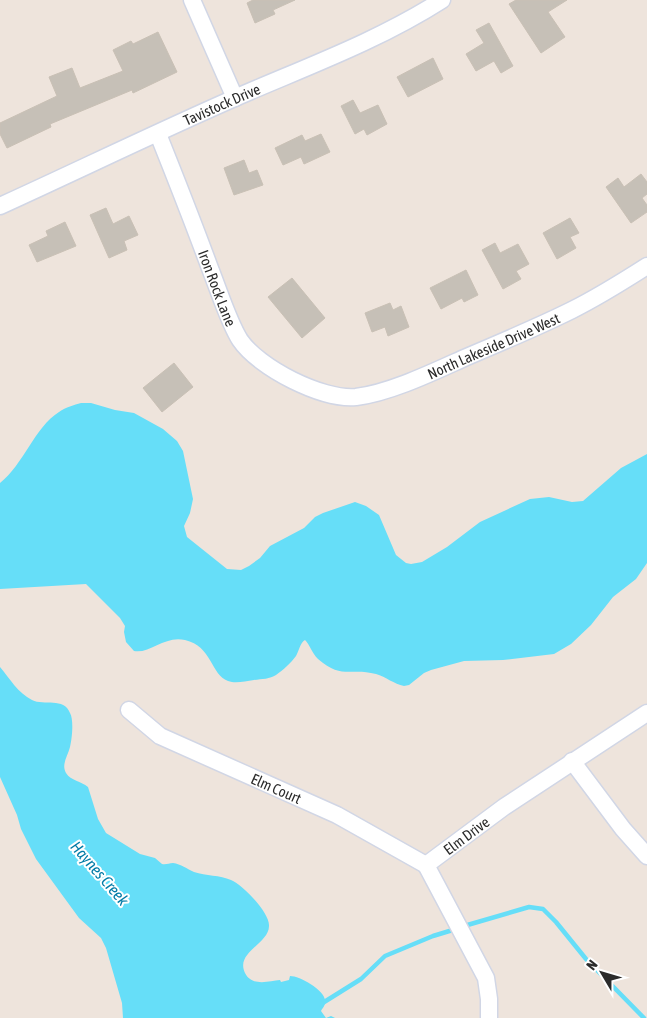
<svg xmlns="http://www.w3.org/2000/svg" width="647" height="1018" viewBox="0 0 647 1018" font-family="'Asap Condensed',sans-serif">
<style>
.water{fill:#66def8}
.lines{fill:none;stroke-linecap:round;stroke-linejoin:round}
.stream{stroke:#66def8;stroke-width:4.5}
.building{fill:#c6c0b7;stroke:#c9c0b5}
.street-casing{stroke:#d1d6e5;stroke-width:19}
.street{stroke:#fff;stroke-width:16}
.labels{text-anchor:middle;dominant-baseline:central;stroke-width:4;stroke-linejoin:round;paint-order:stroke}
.street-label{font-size:15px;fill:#2b2b2b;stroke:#fff}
.water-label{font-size:16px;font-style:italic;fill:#037ca7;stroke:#fff}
</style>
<rect width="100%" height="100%" fill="#eee4dc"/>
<g class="water">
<path d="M81 403H91L115 410 134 413 163 429 177 441 183 451 193 499 190 513 184 526 187 537 227 569 241 570 249 566 260 558 270 546 304 528 315 517 323 513 355 502 366 506 379 515 396 555 406 563 411 564 422 562 447 547 480 522 530 499 549 497 572 502 583 501 621 468 647 454V563L636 579 613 597 591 625 571 644 554 654 503 660 464 661 431 670 424 673 409 685 404 686C394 684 386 677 376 674 351 667 342 680 318 659 312 653 310 645 305 640 300 643 299 651 296 656 291 663 283 670 276 675 270 679 262 679 254 680 245 681 236 684 228 681 211 675 212 646 185 640 165 635 150 654 134 651L126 642 124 632 125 626 120 618 86 584 0 589V483C24 464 34 428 59 412 66 407 74 405 81 403Z"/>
<path d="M0 667C10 679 18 693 32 700 44 706 64 697 70 713 74 720 72 739 70 747 68 756 61 764 66 773 71 781 81 781 88 787L98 819 106 833 140 854 155 858 162 864C166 865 169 863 173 863 181 864 187 869 194 872 206 876 220 875 231 880 243 885 270 913 269 926 269 944 235 952 245 973 252 987 269 981 280 980L281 982 289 980 290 976C300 976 324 990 325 1000 326 1005 323 1007 321 1011L326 1018 331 1016 335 1018H123L122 1003 106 948 101 938 79 918 36 859 21 829 17 815 0 777Z"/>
</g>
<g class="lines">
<g class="stream">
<path d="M464 926 529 907 543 909 556 922 586 959 644 1018"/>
<path d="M321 1004 361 979 385 956 433 936 456 929"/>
</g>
</g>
<g class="building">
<path d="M253 0H295L273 10 275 14 255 23 247 3Z"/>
<path d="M516 0H567L548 12 565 37 541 53 509 4Z"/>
<path d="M489 23 513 66 501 73 494 61 476 71 466 54 484 43 476 30Z"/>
<path d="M158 32 177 72 133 93 132 90 50 124 51 127 7 148 0 134V123L57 96 49 77 72 68 80 88 123 71 113 50 131 41 133 44Z"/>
<path d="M433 58 443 79 408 97 397 77Z"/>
<path d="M353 100 360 113 378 105 387 124 367 135 364 129 355 134 341 106Z"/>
<path d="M321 134 330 152 304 164 301 157 283 165 275 148 302 135 305 141Z"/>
<path d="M244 160 249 173 257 170 263 185 234 195 224 168Z"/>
<path d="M641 174 647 182V194L642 198 647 205V212L631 223 606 187 618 178 624 187Z"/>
<path d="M106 208 113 224 129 216 138 235 124 241 127 250 109 258 90 215Z"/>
<path d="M570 218 579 233 570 237 576 248 557 259 543 233Z"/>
<path d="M65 222 76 246 37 262 29 245 48 236 46 231Z"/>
<path d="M495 243 500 253 518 244 529 264 516 271 521 279 503 289 482 250Z"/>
<path d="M466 270 478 295 464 302 462 298 441 309 430 288Z"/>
<path d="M292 278 325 318 302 338 268 297Z"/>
<path d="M390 303 393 310 401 306 409 327 388 336 385 327 372 332 365 313Z"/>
<path d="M174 363 193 387 162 412 143 388Z"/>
</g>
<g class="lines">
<defs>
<g id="street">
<path d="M192 0 235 98"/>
<path id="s1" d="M158 134C176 179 194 225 211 271 219 291 229 323 240 340 259 368 322 400 356 397 389 393 431 373 462 359 499 343 536 328 572 310 598 297 622 282 647 266"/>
<path id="s2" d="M0 206C79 170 157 132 237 97 306 67 378 41 442 0"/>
<path id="s3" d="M129 710 160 736 337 815 426 865"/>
<path d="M572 761 623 829 647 856"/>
<path id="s4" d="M489 1018V999L486 978 426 865 504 807 647 713"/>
</g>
</defs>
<use href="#street" class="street-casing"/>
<use href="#street" class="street"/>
</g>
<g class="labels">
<g class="street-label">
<text stroke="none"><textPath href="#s2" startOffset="244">Tavistock Drive</textPath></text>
<text stroke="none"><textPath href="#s1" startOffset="165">Iron Rock Lane</textPath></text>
<text stroke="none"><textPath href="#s1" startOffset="502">North Lakeside Drive West</textPath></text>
<text stroke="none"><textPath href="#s3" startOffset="168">Elm Court</textPath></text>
<text stroke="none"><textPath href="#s4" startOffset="218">Elm Drive</textPath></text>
</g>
<g class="water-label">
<text transform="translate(100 873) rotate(49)">Haynes Creek</text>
</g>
</g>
<g transform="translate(602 973) rotate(308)" stroke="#ffffff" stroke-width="4" paint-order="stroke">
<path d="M0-4L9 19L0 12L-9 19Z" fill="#2b2b2b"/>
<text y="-8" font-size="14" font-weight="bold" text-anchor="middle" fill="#2b2b2b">N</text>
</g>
</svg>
